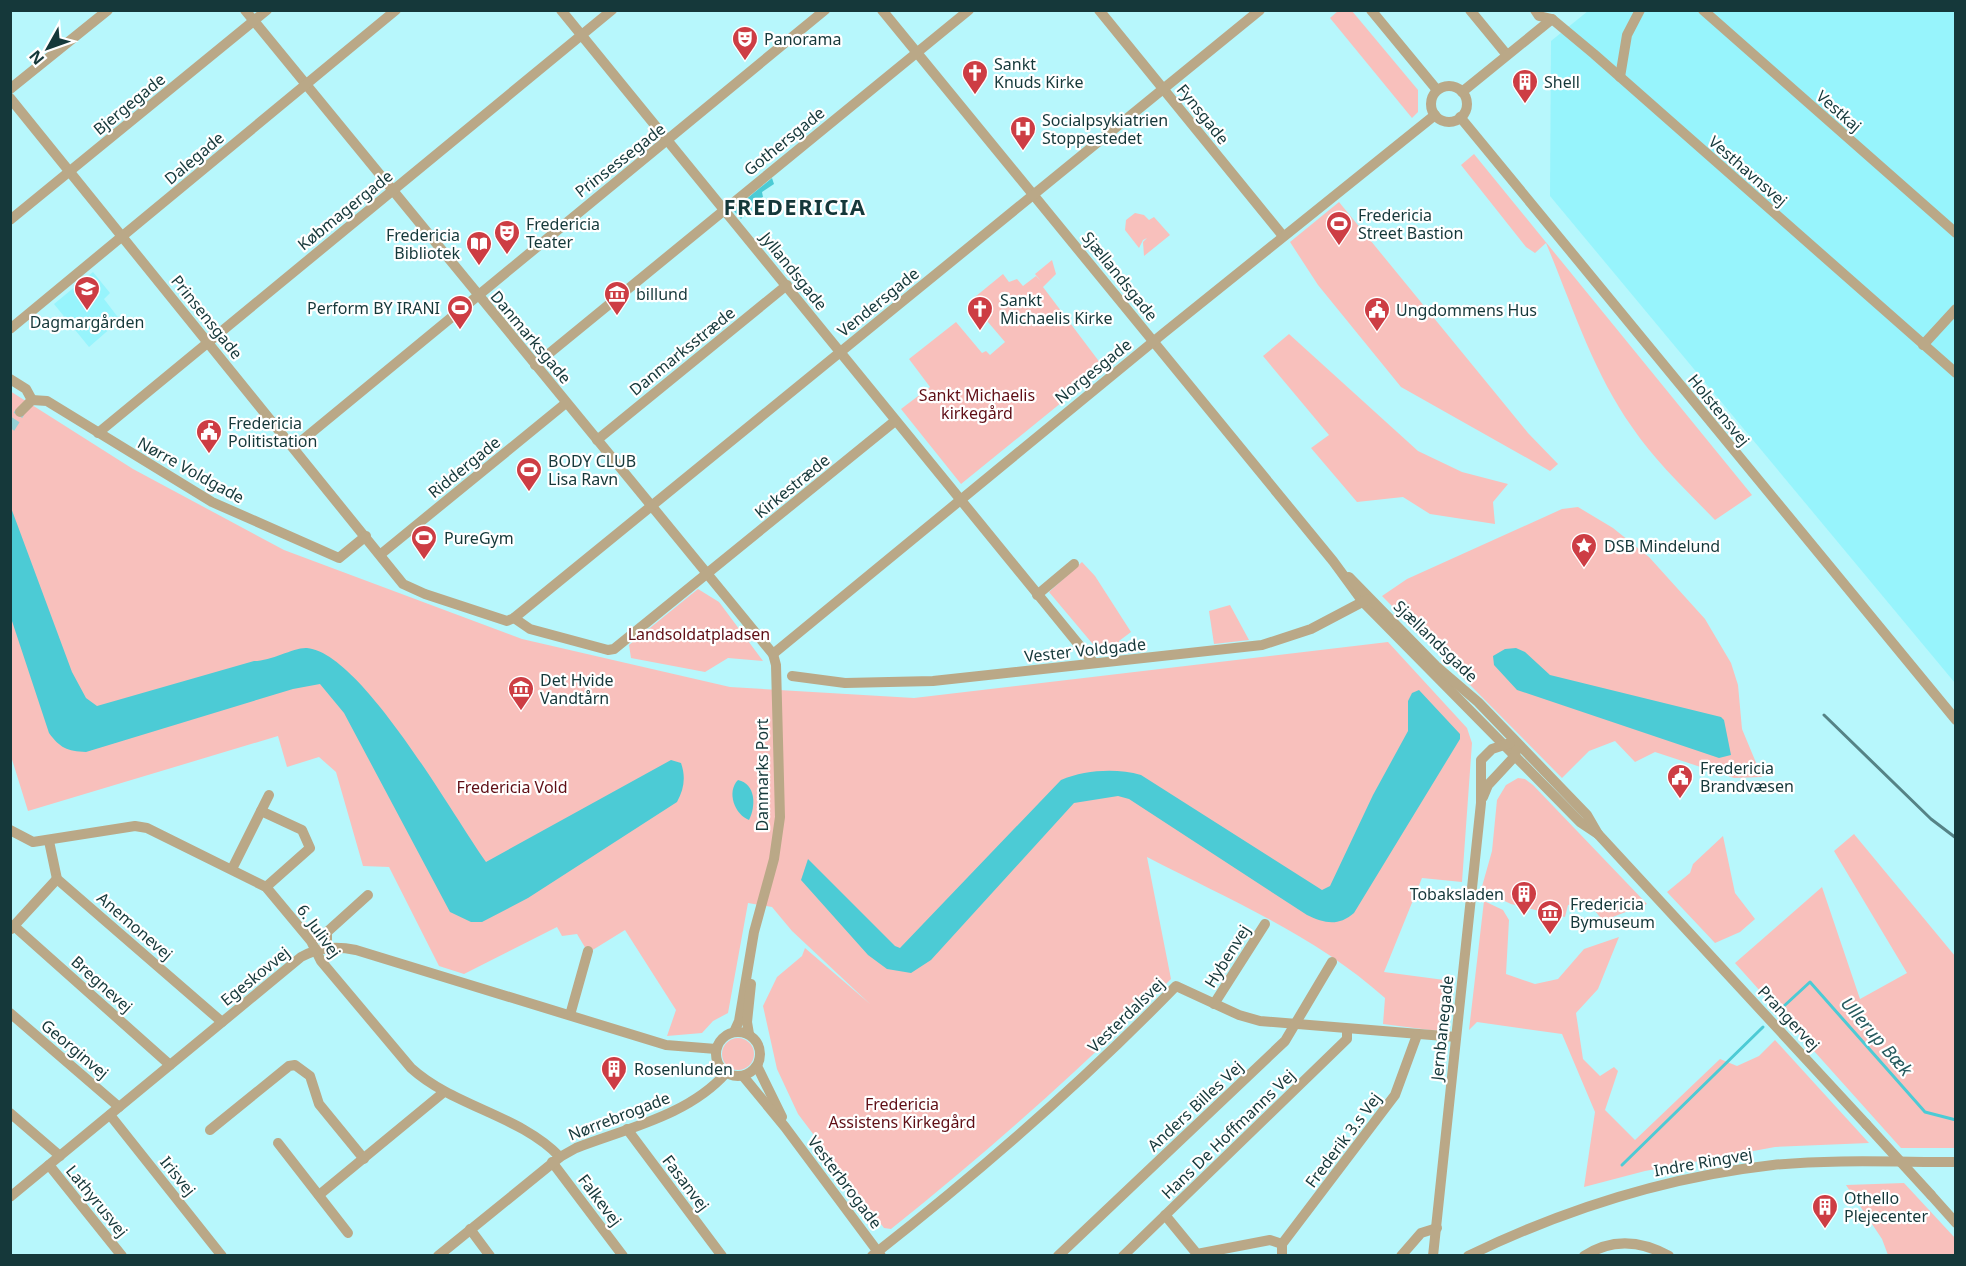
<svg xmlns="http://www.w3.org/2000/svg" width="1966" height="1266" viewBox="0 0 1966 1266" font-family="'Noto Sans',sans-serif">
<style>
.built{fill:#97f4fc}
.green{fill:#f8c0bc}
.water{fill:#4ccbd5}
.lines{fill:none;stroke-linecap:round;stroke-linejoin:round}
.stream{stroke:#4ccbd5;stroke-width:3}
.minor-tunnel{stroke:#97d1d5;stroke-width:10;stroke-dasharray:10 5;stroke-linecap:butt}
.minor{stroke:#baa887;stroke-width:10}
.rail{stroke:#558386;stroke-width:3}
.minor-bridge{stroke:#baa887;stroke-width:10}
.labels{text-anchor:middle;dominant-baseline:central;stroke-width:4.5;stroke-linejoin:round;paint-order:stroke}
.poi-label{font-size:16px;fill:#15383a;stroke:#fff;text-anchor:start}
.street-label{font-size:16px;fill:#15383a;stroke:#fff}
.park-label{font-size:16px;fill:#5f0e15;stroke:#fff}
.water-label{font-size:18px;font-style:italic;fill:#265b5f;stroke:#fff}
.district-label{font-size:22px;font-weight:bold;letter-spacing:1.5px;fill:#15383a;stroke:#fff}
</style>
<rect width="100%" height="100%" fill="#b7f7fc"/>
<g class="built">
<path d="M1588 11H1955V683L1550 196 1551 41Z"/>
<path d="M93 272 110 293 104 299 120 320 89 347 54 304Z"/>
</g>
<g class="green">
<path d="M1338 11H1352L1418 90V112L1412 118 1330 18Z"/>
<path d="M1474 154 1752 495 1715 520C1686 490 1655 461 1632 427 1593 372 1572 305 1546 243L1535 253 1526 247 1461 165Z"/>
<path d="M1339 202 1528 433 1558 464 1550 471 1401 387 1318 285 1290 242Z"/>
<path d="M1135 213 1144 215 1149 220 1154 217 1170 235 1144 256 1143 242 1147 238 1143 240 1139 248 1125 230 1126 220Z"/>
<path d="M1052 260 1056 274 1043 287 1104 368 961 484 901 409 930 387 909 359 956 322 982 353 986 351 990 355 1005 342 970 301 1003 274 1009 282 1017 279 1023 286 1036 276 1041 281 1035 274Z"/>
<path d="M1289 334 1418 451 1462 472 1508 484 1493 502 1495 524 1430 514 1403 497 1357 502 1311 448 1329 435 1263 356Z"/>
<path d="M10 391 133 469 284 550 522 639 730 687 914 698 1388 642 1467 728 1472 743 1462 882 1422 878 1384 972 1452 981 1446 1032 1383 1024 1385 998C1316 936 1228 899 1147 857L1171 979C1083 1067 989 1151 891 1229L884 1228 798 1114 777 1069 763 1006 777 977 802 956 805 948 870 1004 792 931 772 907 748 903 728 1013 713 1021 702 1033 667 1036 676 1010 625 930 591 951 586 949 577 934 562 936 557 927 464 974 439 966 389 867 363 866 336 772 319 757 287 767 278 736 28 811 10 753Z"/>
<path d="M1578 507 1613 528 1649 557 1705 619 1731 663 1738 685 1742 729 1762 777 1734 778 1655 752 1635 762 1615 741 1589 751 1562 778 1382 596 1407 579 1562 509Z"/>
<path d="M1082 562 1095 576 1131 632 1119 641 1120 652 1102 655 1049 592Z"/>
<path d="M698 589 719 602 763 661 728 658 705 672 631 658 629 645Z"/>
<path d="M1230 605 1249 640 1214 644 1209 611Z"/>
<path d="M1518 778 1525 779 1533 785 1647 904 1602 921C1594 906 1584 902 1568 905L1565 917 1511 904 1481 890 1492 851 1497 800 1506 785Z"/>
<path d="M1854 834 1955 956V1148H1901L1735 963 1822 887 1860 999 1907 973 1834 851Z"/>
<path d="M1723 836 1735 893 1755 919 1740 932 1715 943 1667 892 1690 873 1693 864Z"/>
<path d="M1484 901 1503 910 1509 920 1506 974 1535 984 1558 979 1584 949 1619 937 1598 989 1576 1013 1583 1059 1600 1076 1614 1067 1618 1071 1605 1110 1635 1140 1720 1059 1737 1066 1759 1056 1775 1040 1869 1143 1775 1147 1645 1171 1584 1187 1595 1112 1562 1034 1477 1022 1469 1030Z"/>
<circle cx="738" cy="1054" r="16"/>
<path d="M1904 1183 1955 1238V1255H1888L1882 1239 1846 1185Z"/>
</g>
<g class="water">
<path d="M772 178 774 184 762 192 763 197 751 204 752 211 748 210 741 219 733 210Z"/>
<path d="M10 505 72 672 86 698 97 706 254 661C272 661 294 647 307 648 362 653 453 816 486 862L671 760 681 763C686 777 684 789 677 802L528 898 482 922H471L450 912 344 713 320 684 293 689 86 752C67 751 60 748 49 733L11 618Z"/>
<path d="M1516 648 1525 652 1550 675 1721 717 1724 720 1731 755 1719 758 1517 690 1494 665 1493 656 1505 649Z"/>
<path d="M1419 690 1460 734V739L1354 913C1338 927 1324 923 1307 915L1129 799 1118 796 1074 803 931 960 911 973 887 969 868 955 801 880 808 859 895 946 900 948 1061 780C1085 770 1116 768 1141 775L1322 890 1330 886 1373 795 1408 731V701L1412 693Z"/>
<path d="M738 780C756 784 756 806 749 820 735 815 726 792 738 780Z"/>
</g>
<g class="lines">
<g class="stream">
<path d="M1784 1006 1810 982 1925 1112 1956 1120"/>
<path d="M1622 1165 1763 1027"/>
</g>
<path class="minor-tunnel" d="M10 428 20 412"/>
<g class="minor">
<path d="M245 10 773 654 776 665 780 817 774 859 754 932 739 1021 734 1032"/>
<path d="M561 10 1093 662"/>
<path d="M882 10 1333 561 1363 602 1580 822 1598 834"/>
<path d="M1099 10 1283 236"/>
<path d="M1371 10 1437 90"/>
<path d="M1470 10 1507 55"/>
<path d="M1535 10 1539 16 1552 19 1594 54 1956 373"/>
<path d="M1703 10 1956 233"/>
<path d="M1620 77 1627 35 1640 10"/>
<circle cx="1449" cy="104" r="18"/>
<path d="M10 89 108 10"/>
<path d="M1462 92 1552 19"/>
<path d="M10 98 403 584 425 594 507 621 514 618 1260 10"/>
<path d="M1460 117 1956 720"/>
<path d="M10 220 267 10"/>
<path d="M10 329 396 10"/>
<path d="M1923 345 1956 309"/>
<path d="M535 365 969 10"/>
<path d="M10 379 26 389 32 400"/>
<path d="M20 412 32 400 47 401 212 502 339 558 366 536"/>
<path d="M98 433 612 10"/>
<path d="M597 440 787 285"/>
<path d="M294 447 825 10"/>
<path d="M381 554 566 403"/>
<path d="M1349 577 1436 666 1478 702 1587 815 1598 834 1866 1124"/>
<path d="M1037 595 1074 564"/>
<path d="M514 618 530 629 608 650 614 649 895 421"/>
<path d="M773 654 1165 332 1435 115"/>
<path d="M792 676 845 683 933 681 1262 645 1311 629 1368 599"/>
<path d="M1483 797 1488 785 1515 756 1516 750"/>
<path d="M261 811 302 830 310 848 266 887"/>
<path d="M10 830 33 842 135 826 147 828 266 887 311 941 321 961 411 1068C454 1107 520 1115 560 1157"/>
<path d="M49 841 57 879 222 1022"/>
<path d="M232 869 269 795"/>
<path d="M14 926 170 1065"/>
<path d="M11 929 57 879"/>
<path d="M327 948V932L368 895"/>
<path d="M1214 1004 1265 924"/>
<path d="M10 1013 119 1107"/>
<path d="M570 1015 588 951"/>
<circle cx="738" cy="1054" r="22"/>
<path d="M749 1034 747 1022 751 984"/>
<path d="M757 1066 782 1117"/>
<path d="M743 1076 785 1127 881 1256"/>
<path d="M10 1113 60 1156"/>
<path d="M110 1115 222 1256"/>
<path d="M627 1129 722 1256"/>
<path d="M210 1130 289 1066 295 1065 310 1076 319 1104 364 1159"/>
<path d="M278 1143 348 1233"/>
<path d="M552 1162 623 1256"/>
<path d="M49 1165 122 1256"/>
<path d="M319 1195 444 1092"/>
<path d="M1931 1195 1956 1223"/>
<path d="M10 1197 301 957C319 947 336 946 356 950L666 1045 716 1049"/>
<path d="M1165 1215 1197 1254 1270 1240 1282 1244"/>
<path d="M470 1229 490 1256"/>
<path d="M438 1256 560 1157 576 1148C628 1128 689 1115 726 1073"/>
<path d="M872 1256C979 1172 1082 1083 1176 986L1239 1015 1260 1021 1456 1037"/>
<path d="M1058 1256 1285 1041 1332 962"/>
<path d="M1123 1256 1347 1039V1030"/>
<path d="M1282 1256V1244L1395 1095 1417 1035"/>
<path d="M1401 1256 1421 1233 1437 1228"/>
<path d="M1433 1256 1481 803V760L1492 749 1510 743"/>
<path d="M1468 1256C1565 1209 1666 1177 1773 1165 1833 1159 1895 1162 1956 1162"/>
<path d="M1584 1256C1612 1238 1640 1240 1669 1256"/>
</g>
<path class="rail" d="M1824 715 1931 819 1956 838"/>
<path class="minor-bridge" d="M1866 1124 1931 1195"/>
</g>
<defs>
<symbol id="theatre-pin" viewBox="-11 -11 22 30"><path d="M0 17L-7.5 6A9.5 9.5 0 1 1 7.5 6Z" fill="#cd3d44" stroke="#fff"/><path d="M-5-5.5Q0-4 5-5.5V0Q5 5 0 6Q-5 5-5 0ZM-3.3-2.5H-1v1.5H-3.3ZM1-2.5H3.3v1.5H1ZM-2.8 1Q0 5.5 2.8 1Z" fill="#fff"/></symbol>
<symbol id="church-pin" viewBox="-11 -11 22 30"><path d="M0 17L-7.5 6A9.5 9.5 0 1 1 7.5 6Z" fill="#cd3d44" stroke="#fff"/><path d="M-1.2-6h2.4v3.5h3.3v2.4h-3.3V6h-2.4V-.1h-3.3v-2.4h3.3Z" fill="#fff"/></symbol>
<symbol id="building-pin" viewBox="-11 -11 22 30"><path d="M0 17L-7.5 6A9.5 9.5 0 1 1 7.5 6Z" fill="#cd3d44" stroke="#fff"/><path d="M-4-6H4V6H1V3H-1V6H-4ZM-2.5-4.3h1.7v1.8h-1.7ZM.8-4.3h1.7v1.8H.8ZM-2.5-1h1.7V.8h-1.7ZM.8-1h1.7V.8H.8Z" fill="#fff"/></symbol>
<symbol id="hospital-pin" viewBox="-11 -11 22 30"><path d="M0 17L-7.5 6A9.5 9.5 0 1 1 7.5 6Z" fill="#cd3d44" stroke="#fff"/><path d="M-5-5h3v3.5h4V-5h3V5h-3V1.5h-4V5h-3Z" fill="#fff"/></symbol>
<symbol id="stadium-pin" viewBox="-11 -11 22 30"><path d="M0 17L-7.5 6A9.5 9.5 0 1 1 7.5 6Z" fill="#cd3d44" stroke="#fff"/><path d="M0-5a6.5 5 0 1 0 0 10a6.5 5 0 1 0 0-10ZM-3.5-1.8h7v3.6h-7Z" fill="#fff"/></symbol>
<symbol id="library-pin" viewBox="-11 -11 22 30"><path d="M0 17L-7.5 6A9.5 9.5 0 1 1 7.5 6Z" fill="#cd3d44" stroke="#fff"/><path d="M-6-4Q-3-5.5-.7-3.5V5Q-3 3-6 4ZM6-4Q3-5.5 .7-3.5V5Q3 3 6 4Z" fill="#fff"/></symbol>
<symbol id="school-pin" viewBox="-11 -11 22 30"><path d="M0 17L-7.5 6A9.5 9.5 0 1 1 7.5 6Z" fill="#cd3d44" stroke="#fff"/><path d="M0-5L7-2L0 1L-7-2ZM-4 1L0 2.5L4 1V4Q0 6-4 4Z" fill="#fff"/></symbol>
<symbol id="museum-pin" viewBox="-11 -11 22 30"><path d="M0 17L-7.5 6A9.5 9.5 0 1 1 7.5 6Z" fill="#cd3d44" stroke="#fff"/><path d="M0-6L6-3V-2H-6V-3ZM-5-1h2V3h-2ZM-1-1h2V3h-2ZM3-1h2V3H3ZM-6 4H6V6H-6Z" fill="#fff"/></symbol>
<symbol id="civic-pin" viewBox="-11 -11 22 30"><path d="M0 17L-7.5 6A9.5 9.5 0 1 1 7.5 6Z" fill="#cd3d44" stroke="#fff"/><path d="M-.6-6.5H3V-4.5H.6V-3L4-1V1h2V6H-6V1h2V-1L-.6-3ZM-1.2 2.5V6h2.4V2.5Z" fill="#fff"/></symbol>
<symbol id="sight-pin" viewBox="-11 -11 22 30"><path d="M0 17L-7.5 6A9.5 9.5 0 1 1 7.5 6Z" fill="#cd3d44" stroke="#fff"/><path d="M0-6L1.8-2.2L6-1.7L2.9 1.2L3.7 5.4L0 3.3L-3.7 5.4L-2.9 1.2L-6-1.7L-1.8-2.2Z" fill="#fff"/></symbol>
</defs>
<g fill-rule="evenodd">
<use href="#theatre-pin" x="730" y="24" width="30" height="40"/>
<use href="#church-pin" x="960" y="58" width="30" height="40"/>
<use href="#building-pin" x="1510" y="67" width="30" height="40"/>
<use href="#hospital-pin" x="1008" y="114" width="30" height="40"/>
<use href="#stadium-pin" x="1324" y="209" width="30" height="40"/>
<use href="#theatre-pin" x="492" y="218" width="30" height="40"/>
<use href="#library-pin" x="464" y="229" width="30" height="40"/>
<use href="#school-pin" x="72" y="274" width="30" height="40"/>
<use href="#museum-pin" x="602" y="279" width="30" height="40"/>
<use href="#stadium-pin" x="445" y="293" width="30" height="40"/>
<use href="#church-pin" x="965" y="294" width="30" height="40"/>
<use href="#civic-pin" x="1362" y="295" width="30" height="40"/>
<use href="#civic-pin" x="194" y="417" width="30" height="40"/>
<use href="#stadium-pin" x="514" y="455" width="30" height="40"/>
<use href="#stadium-pin" x="409" y="523" width="30" height="40"/>
<use href="#sight-pin" x="1569" y="531" width="30" height="40"/>
<use href="#museum-pin" x="506" y="674" width="30" height="40"/>
<use href="#civic-pin" x="1665" y="762" width="30" height="40"/>
<use href="#building-pin" x="1509" y="879" width="30" height="40"/>
<use href="#museum-pin" x="1535" y="898" width="30" height="40"/>
<use href="#building-pin" x="599" y="1054" width="30" height="40"/>
<use href="#building-pin" x="1810" y="1192" width="30" height="40"/>
</g>
<g class="labels">
<g class="poi-label">
<text x="764" y="39">Panorama</text>
<text x="994" y="64">Sankt<tspan x="994" dy="18">Knuds Kirke</tspan></text>
<text x="1544" y="82">Shell</text>
<text x="1042" y="120">Socialpsykiatrien<tspan x="1042" dy="18">Stoppestedet</tspan></text>
<text x="1358" y="215">Fredericia<tspan x="1358" dy="18">Street Bastion</tspan></text>
<text x="526" y="224">Fredericia<tspan x="526" dy="18">Teater</tspan></text>
<text x="460" y="235" text-anchor="end">Fredericia<tspan x="460" dy="18">Bibliotek</tspan></text>
<text x="636" y="294">billund</text>
<text x="1000" y="300">Sankt<tspan x="1000" dy="18">Michaelis Kirke</tspan></text>
<text x="440" y="308" text-anchor="end">Perform BY IRANI</text>
<text x="1396" y="310">Ungdommens Hus</text>
<text x="87" y="322" text-anchor="middle">Dagmargården</text>
<text x="228" y="423">Fredericia<tspan x="228" dy="18">Politistation</tspan></text>
<text x="548" y="461">BODY CLUB<tspan x="548" dy="18">Lisa Ravn</tspan></text>
<text x="444" y="538">PureGym</text>
<text x="1604" y="546">DSB Mindelund</text>
<text x="540" y="680">Det Hvide<tspan x="540" dy="18">Vandtårn</tspan></text>
<text x="1700" y="768">Fredericia<tspan x="1700" dy="18">Brandvæsen</tspan></text>
<text x="1504" y="894" text-anchor="end">Tobaksladen</text>
<text x="1570" y="904">Fredericia<tspan x="1570" dy="18">Bymuseum</tspan></text>
<text x="634" y="1069">Rosenlunden</text>
<text x="1844" y="1198">Othello<tspan x="1844" dy="18">Plejecenter</tspan></text>
</g>
<g class="street-label">
<text transform="translate(129 104) rotate(-39)">Bjergegade</text>
<text transform="translate(1839 111) rotate(41)">Vestkaj</text>
<text transform="translate(1203 114) rotate(51)">Fynsgade</text>
<text transform="translate(784 141) rotate(-39)">Gothersgade</text>
<text transform="translate(194 158) rotate(-40)">Dalegade</text>
<text transform="translate(620 160) rotate(-38)">Prinsessegade</text>
<text transform="translate(1748 171) rotate(41)">Vesthavnsvej</text>
<text transform="translate(345 210) rotate(-39)">Købmagergade</text>
<text transform="translate(794 271) rotate(51)">Jyllandsgade</text>
<text transform="translate(1120 276) rotate(51)">Sjællandsgade</text>
<text transform="translate(878 302) rotate(-39)">Vendersgade</text>
<text transform="translate(207 317) rotate(51)">Prinsensgade</text>
<text transform="translate(531 337) rotate(50)">Danmarksgade</text>
<text transform="translate(682 351) rotate(-39)">Danmarksstræde</text>
<text transform="translate(1093 371) rotate(-39)">Norgesgade</text>
<text transform="translate(1719 410) rotate(51)">Holstensvej</text>
<text transform="translate(464 467) rotate(-39)">Riddergade</text>
<text transform="translate(191 470) rotate(29)">Nørre Voldgade</text>
<text transform="translate(792 486) rotate(-39)">Kirkestræde</text>
<text transform="translate(1436 641) rotate(44)">Sjællandsgade</text>
<text transform="translate(1085 650) rotate(-6)">Vester Voldgade</text>
<text transform="translate(762 775) rotate(-90)">Danmarks Port</text>
<text transform="translate(135 926) rotate(41)">Anemonevej</text>
<text transform="translate(319 931) rotate(54)">6. Julivej</text>
<text transform="translate(1227 956) rotate(-58)">Hybenvej</text>
<text transform="translate(255 976) rotate(-39)">Egeskovvej</text>
<text transform="translate(102 984) rotate(42)">Bregnevej</text>
<text transform="translate(1126 1015) rotate(-44)">Vesterdalsvej</text>
<text transform="translate(1789 1018) rotate(47)">Prangervej</text>
<text transform="translate(1442 1028) rotate(-84)">Jernbanegade</text>
<text transform="translate(75 1049) rotate(40)">Georginvej</text>
<text transform="translate(1195 1106) rotate(-43)">Anders Billes Vej</text>
<text transform="translate(619 1116) rotate(-21)">Nørrebrogade</text>
<text transform="translate(1228 1134) rotate(-44)">Hans De Hoffmanns Vej</text>
<text transform="translate(1343 1140) rotate(-53)">Frederik 3.s Vej</text>
<text transform="translate(1703 1162) rotate(-10)">Indre Ringvej</text>
<text transform="translate(178 1176) rotate(51)">Irisvej</text>
<text transform="translate(845 1182) rotate(53)">Vesterbrogade</text>
<text transform="translate(686 1183) rotate(53)">Fasanvej</text>
<text transform="translate(600 1200) rotate(53)">Falkevej</text>
<text transform="translate(97 1201) rotate(51)">Lathyrusvej</text>
</g>
<g class="park-label">
<text x="977" y="395">Sankt Michaelis<tspan x="977" dy="18">kirkegård</tspan></text>
<text x="699" y="634">Landsoldatpladsen</text>
<text x="512" y="787">Fredericia Vold</text>
<text x="902" y="1104">Fredericia<tspan x="902" dy="18">Assistens Kirkegård</tspan></text>
</g>
<g class="water-label">
<text transform="translate(1877 1036) rotate(49)">Ullerup Bæk</text>
</g>
<g class="district-label">
<text x="795" y="206">FREDERICIA</text>
</g>
</g>
<rect width="1966" height="1266" fill="none" stroke="#15383a" stroke-width="24"/>
<g transform="translate(48 48) rotate(230)" stroke="#ffffff" stroke-width="4.5" paint-order="stroke">
<path d="M0-4.5L10 22L0 15L-10 22Z" fill="#15383a"/>
<text y="-9" font-size="16" font-weight="bold" text-anchor="middle" fill="#15383a">N</text>
</g>
</svg>
